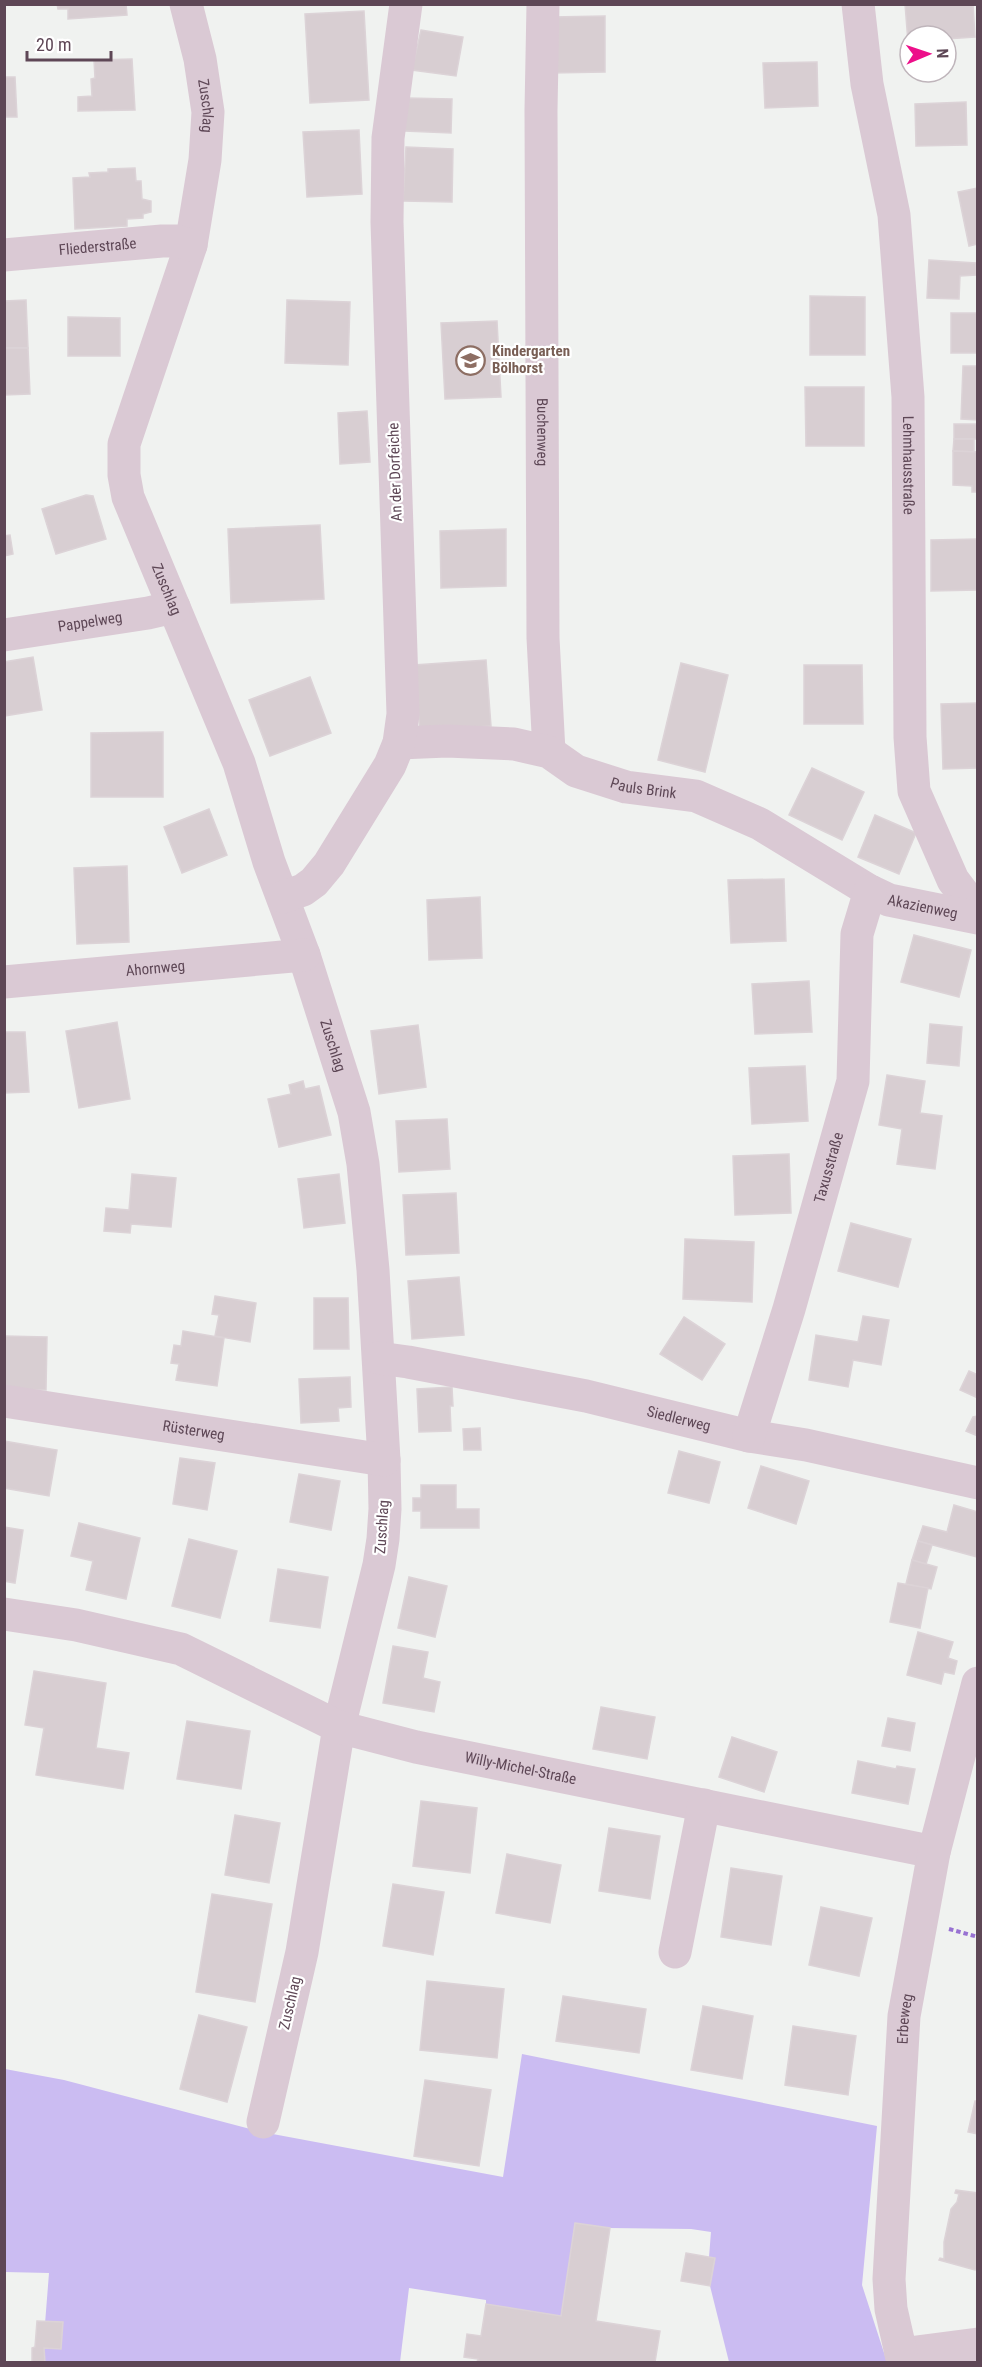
<svg xmlns="http://www.w3.org/2000/svg" width="982" height="2367" viewBox="0 0 982 2367" font-family="'Roboto Condensed',sans-serif">
<style>
.green{fill:#cbbcf2}
.building{fill:#d8ced2;stroke:#dcd3d7;stroke-width:1.5}
.lines{fill:none;stroke-linecap:round;stroke-linejoin:round}
.path{stroke:#9872d2;stroke-width:4;stroke-dasharray:4.5 3;stroke-linecap:butt}
.minor{stroke:#dac9d4;stroke-width:33}
.labels{text-anchor:middle;dominant-baseline:central;stroke-width:4.5;stroke-linejoin:round;paint-order:stroke}
.street-label{font-size:15px;fill:#5e4756;stroke:#fff}
.education-label{font-size:15px;font-weight:bold;fill:#785e54;stroke:#fff;text-anchor:start}
</style>
<rect width="100%" height="100%" fill="#f0f2f0"/>
<path class="green" d="M522 2054 877 2126 862 2285 887 2362H729L710 2286 715 2259 709 2257 711 2232 691 2229 610 2228 575 2223 561 2316 486 2304V2300L409 2288 400 2362H42L49 2273 5 2272V2069L64 2080 262 2132 503 2177Z"/>
<g class="building">
<path d="M57 4H126L127 15 68 19V9H58Z"/>
<path d="M905 4H973L975 37 946 39V36H910V42H908Z"/>
<path d="M364 11 369 100 310 103 305 14Z"/>
<path d="M605 16V72L551 73 552 17Z"/>
<path d="M421 30 463 37 456 76 412 70Z"/>
<path d="M132 59 135 110 78 111V97L92 96 91 79 95 78 94 60Z"/>
<path d="M817 62 818 106 765 108 763 63Z"/>
<path d="M4 77H15L17 117H4Z"/>
<path d="M406 98 452 99 451 133 405 131Z"/>
<path d="M966 102 967 145 916 146 915 104Z"/>
<path d="M359 130 362 194 307 197 303 132Z"/>
<path d="M406 147 453 149 452 202 403 201Z"/>
<path d="M135 168 136 181H141L142 199 151 201V212L143 214V218L127 219V226L75 229 73 178 90 177 89 173 108 172V169Z"/>
<path d="M978 188V244L969 246 958 192Z"/>
<path d="M929 260 976 263V275L960 276 959 299 927 298Z"/>
<path d="M810 296 865 297V355H810Z"/>
<path d="M26 300 28 348H4V301Z"/>
<path d="M287 300 350 302 348 365 285 363Z"/>
<rect x="951" y="313" width="27" height="40"/>
<path d="M68 317 120 318V356H68Z"/>
<path d="M497 321 501 397 445 399 441 323Z"/>
<path d="M4 348H28L30 394 4 395Z"/>
<path d="M963 366H978V420L961 419Z"/>
<path d="M805 387H864V446H806Z"/>
<path d="M367 411 370 462 340 464 338 413Z"/>
<path d="M954 424H978L977 439H954Z"/>
<path d="M954 439H974V452L953 451Z"/>
<path d="M953 451 978 452V492H972V486L953 485Z"/>
<path d="M86 495 93 496 106 539 56 554 42 509Z"/>
<path d="M320 525 324 599 231 603 228 529Z"/>
<path d="M506 529V586L441 588 440 531Z"/>
<path d="M10 535 13 554 4 556V536Z"/>
<path d="M978 539V590L931 591V540Z"/>
<path d="M33 657 42 710 4 716V662Z"/>
<path d="M486 660 491 726 420 731 414 665Z"/>
<path d="M681 663 728 675 705 772 658 760Z"/>
<path d="M804 665H862L863 724H804Z"/>
<path d="M310 677 331 733 270 756 249 700Z"/>
<path d="M978 703V768L943 769 941 704Z"/>
<path d="M163 732V797H91V733Z"/>
<path d="M812 768 864 792 842 840 789 815Z"/>
<path d="M209 809 227 855 182 873 164 827Z"/>
<path d="M875 815 916 833 899 874 858 857Z"/>
<path d="M127 866 129 942 77 944 74 868Z"/>
<path d="M784 879 786 941 731 943 728 880Z"/>
<path d="M480 897 482 958 429 960 427 900Z"/>
<path d="M914 935 971 950 959 997 901 982Z"/>
<path d="M809 981 812 1032 755 1034 752 984Z"/>
<path d="M117 1022 130 1099 79 1108 66 1031Z"/>
<path d="M930 1024 962 1027 959 1066 927 1063Z"/>
<path d="M418 1025 426 1087 379 1094 371 1031Z"/>
<path d="M4 1032H25L29 1092 4 1093Z"/>
<path d="M805 1066 808 1121 752 1124 749 1068Z"/>
<path d="M887 1075 925 1081 920 1113 942 1116 935 1169 897 1164 902 1129 879 1125Z"/>
<path d="M303 1081 305 1089 319 1086 331 1135 279 1147 268 1099 291 1094 289 1085Z"/>
<path d="M447 1119 450 1169 399 1172 396 1121Z"/>
<path d="M789 1154 791 1213 735 1215 733 1156Z"/>
<path d="M132 1174 176 1178 171 1227 131 1224 130 1233 104 1231 106 1208 129 1210Z"/>
<path d="M339 1174 345 1223 304 1228 298 1179Z"/>
<path d="M456 1193 459 1253 406 1255 403 1195Z"/>
<path d="M851 1223 911 1239 898 1287 838 1271Z"/>
<path d="M685 1239 754 1242 752 1302 683 1299Z"/>
<path d="M459 1277 464 1335 412 1339 408 1281Z"/>
<path d="M215 1296 256 1303 250 1342 215 1336 219 1315 212 1314Z"/>
<path d="M314 1298H348L349 1349H314Z"/>
<path d="M863 1316 889 1320 881 1365 853 1360 848 1387 809 1380 816 1335 858 1342Z"/>
<path d="M684 1317 725 1344 702 1380 660 1354Z"/>
<path d="M183 1331 224 1338 217 1386 176 1380 179 1364 171 1363 174 1345 181 1346Z"/>
<path d="M4 1336 47 1337 46 1390 4 1389Z"/>
<path d="M969 1371 978 1375V1398L960 1390Z"/>
<path d="M350 1377 351 1407 338 1408 339 1421 301 1423 299 1379Z"/>
<path d="M452 1387 453 1406H450L451 1431 419 1432 417 1389Z"/>
<path d="M978 1416V1436L966 1431 973 1417Z"/>
<path d="M480 1428 481 1450H464L463 1429Z"/>
<path d="M4 1441 57 1450 49 1496 4 1488Z"/>
<path d="M679 1451 720 1462 709 1503 668 1493Z"/>
<path d="M180 1458 215 1463 207 1510 173 1504Z"/>
<path d="M761 1466 809 1481 796 1524 748 1508Z"/>
<path d="M299 1474 340 1481 331 1530 290 1522Z"/>
<path d="M421 1485H456V1509H479V1528H421V1511H413V1498H421Z"/>
<path d="M954 1505 978 1512 977 1557 918 1541 923 1526 947 1532Z"/>
<path d="M79 1523 140 1538 126 1599 86 1590 93 1561 71 1556Z"/>
<path d="M4 1527 23 1530 15 1583 4 1581Z"/>
<path d="M189 1539 237 1551 220 1618 172 1606Z"/>
<path d="M918 1541 932 1545 926 1564 912 1560Z"/>
<path d="M912 1560 937 1567 931 1589 906 1584Z"/>
<path d="M278 1569 328 1577 320 1628 270 1621Z"/>
<path d="M409 1577 447 1586 435 1637 398 1628Z"/>
<path d="M898 1583 928 1588 920 1628 890 1622Z"/>
<path d="M918 1632 953 1642 948 1658 957 1661 954 1674 944 1672 941 1684 907 1675Z"/>
<path d="M393 1646 428 1652 423 1678 440 1682 434 1712 383 1703Z"/>
<path d="M34 1671 106 1683 96 1748 129 1753 123 1789 36 1775 44 1728 25 1725Z"/>
<path d="M601 1707 655 1717 647 1759 593 1749Z"/>
<path d="M888 1718 915 1723 910 1751 882 1746Z"/>
<path d="M187 1721 250 1731 241 1789 177 1779Z"/>
<path d="M732 1737 777 1752 764 1792 719 1777Z"/>
<path d="M858 1761 896 1769 897 1766 915 1769 908 1804 852 1793Z"/>
<path d="M421 1801 477 1808 470 1873 413 1866Z"/>
<path d="M235 1815 280 1823 269 1883 225 1875Z"/>
<path d="M609 1828 660 1836 650 1899 599 1891Z"/>
<path d="M507 1854 561 1865 550 1923 496 1913Z"/>
<path d="M731 1868 782 1876 771 1945 721 1937Z"/>
<path d="M393 1884 444 1892 433 1955 383 1946Z"/>
<path d="M212 1894 272 1904 255 2002 196 1992Z"/>
<path d="M821 1907 872 1918 859 1976 809 1965Z"/>
<path d="M427 1981 504 1989 497 2058 420 2050Z"/>
<path d="M563 1996 646 2009 639 2053 556 2041Z"/>
<path d="M703 2006 753 2016 742 2079 691 2070Z"/>
<path d="M199 2015 247 2027 227 2102 180 2089Z"/>
<path d="M793 2026 856 2036 848 2095 785 2085Z"/>
<path d="M425 2080 491 2090 479 2166 414 2156Z"/>
<path d="M975 2101H978V2134L968 2132Z"/>
<path d="M956 2190 978 2193V2269L975 2270 939 2260 940 2258 944 2259V2242L951 2209 957 2202 959 2194 955 2193Z"/>
<path d="M575 2223 610 2228 596 2321 660 2331 655 2362H477L478 2359 464 2357 467 2334 481 2336 486 2304 561 2316Z"/>
<path d="M686 2253 715 2258 710 2286 681 2281Z"/>
<path d="M37 2321 63 2322 61 2349 44 2348 45 2362H32V2348L35 2347Z"/>
</g>
<g class="lines">
<path class="path" d="M949 1929 978 1937"/>
<g class="minor">
<path id="s1" d="M186 4 200 59 208 112 205 160 191 245 124 444V475L128 497 239 763 269 862 304 955 354 1112 363 1164 373 1270 384 1460 385 1509 383 1539 379 1565 339 1727 302 1952 263 2122"/>
<path id="s2" d="M543 4 541 110 543 638 549 752"/>
<path id="s3" d="M858 4 867 84 894 215 908 397 910 737 914 791 953 880 978 913"/>
<path id="s4" d="M4 255 162 241H177L191 245"/>
<path id="s5" d="M4 635 148 613 174 607"/>
<path id="s6" d="M399 743 447 741 514 744 549 752 576 771 626 787 696 796 760 824 870 891 889 900 978 918"/>
<path d="M283 897 303 890 314 882 329 864 390 765 399 743 403 714 387 222 388 138 406 4"/>
<path id="s7" d="M4 982 304 955"/>
<path id="s8" d="M379 1358 408 1362 586 1396 749 1436 806 1445 978 1483"/>
<path id="s9" d="M4 1401 384 1460"/>
<path id="s10" d="M749 1436 789 1309 853 1081 857 934 870 891"/>
<path id="s11" d="M4 1614 76 1625 181 1649 339 1727 416 1747 934 1852"/>
<path d="M675 1952 704 1805"/>
<path d="M901 2354 978 2344"/>
<path id="s12" d="M903 2362 891 2309 889 2279 904 2016 934 1852 978 1683"/>
</g>
</g>
<defs>
<symbol id="school-ring" viewBox="-11 -11 22 22"><circle r="9.5" fill="#fff" stroke="#8d6e63" stroke-width="1.5"/><path d="M0-5L7-2L0 1L-7-2ZM-4 1L0 2.5L4 1V4Q0 6-4 4Z" fill="#8d6e63"/></symbol>
</defs>
<g fill-rule="evenodd">
<use href="#school-ring" x="454" y="344" width="33" height="33"/>
</g>
<g class="labels">
<g class="street-label">
<text stroke="none"><textPath href="#s1" startOffset="104">Zuschlag</textPath></text>
<text stroke="none"><textPath href="#s4" startOffset="94">Fliederstraße</textPath></text>
<text stroke="none"><textPath href="#s2" startOffset="428">Buchenweg</textPath></text>
<text stroke="none"><textPath href="#s3" startOffset="465">Lehmhausstraße</textPath></text>
<text transform="translate(395 472) rotate(-92)">An der Dorfeiche</text>
<text stroke="none"><textPath href="#s1" startOffset="608">Zuschlag</textPath></text>
<text stroke="none"><textPath href="#s5" startOffset="87">Pappelweg</textPath></text>
<text stroke="none"><textPath href="#s6" startOffset="254">Pauls Brink</textPath></text>
<text stroke="none"><textPath href="#s6" startOffset="561">Akazienweg</textPath></text>
<text stroke="none"><textPath href="#s7" startOffset="152">Ahornweg</textPath></text>
<text stroke="none"><textPath href="#s1" startOffset="1094">Zuschlag</textPath></text>
<text stroke="none"><textPath href="#s10" startOffset="280">Taxusstraße</textPath></text>
<text stroke="none"><textPath href="#s8" startOffset="306">Siedlerweg</textPath></text>
<text stroke="none"><textPath href="#s9" startOffset="192">Rüsterweg</textPath></text>
<text transform="translate(382 1527) rotate(-86)">Zuschlag</text>
<text stroke="none"><textPath href="#s11" startOffset="543">Willy-Michel-Straße</textPath></text>
<text transform="translate(290 2003) rotate(-77)">Zuschlag</text>
<text stroke="none"><textPath href="#s12" startOffset="345">Erbeweg</textPath></text>
</g>
<g class="education-label">
<text x="492" y="351">Kindergarten<tspan x="492" dy="17">Bölhorst</tspan></text>
</g>
</g>
<rect width="982" height="2367" fill="none" stroke="#5e4756" stroke-width="12"/>
<g transform="translate(928 54) rotate(88)"><circle r="28" fill="#ffffff" stroke="#bfb5bb" stroke-width="1.5"/>
<path d="M0-4.5L10 22L0 15L-10 22Z" fill="#ed0f8a"/>
<text y="-9" font-size="16" font-weight="bold" text-anchor="middle" fill="#5e4756">N</text>
</g>
<path d="M27 51v9h84v-9" fill="none" stroke="#5e4756" stroke-width="3"/>
<text x="36" y="51" font-size="18" fill="#5e4756" stroke="#ffffff" stroke-width="4.5" paint-order="stroke">20 m</text>
</svg>
